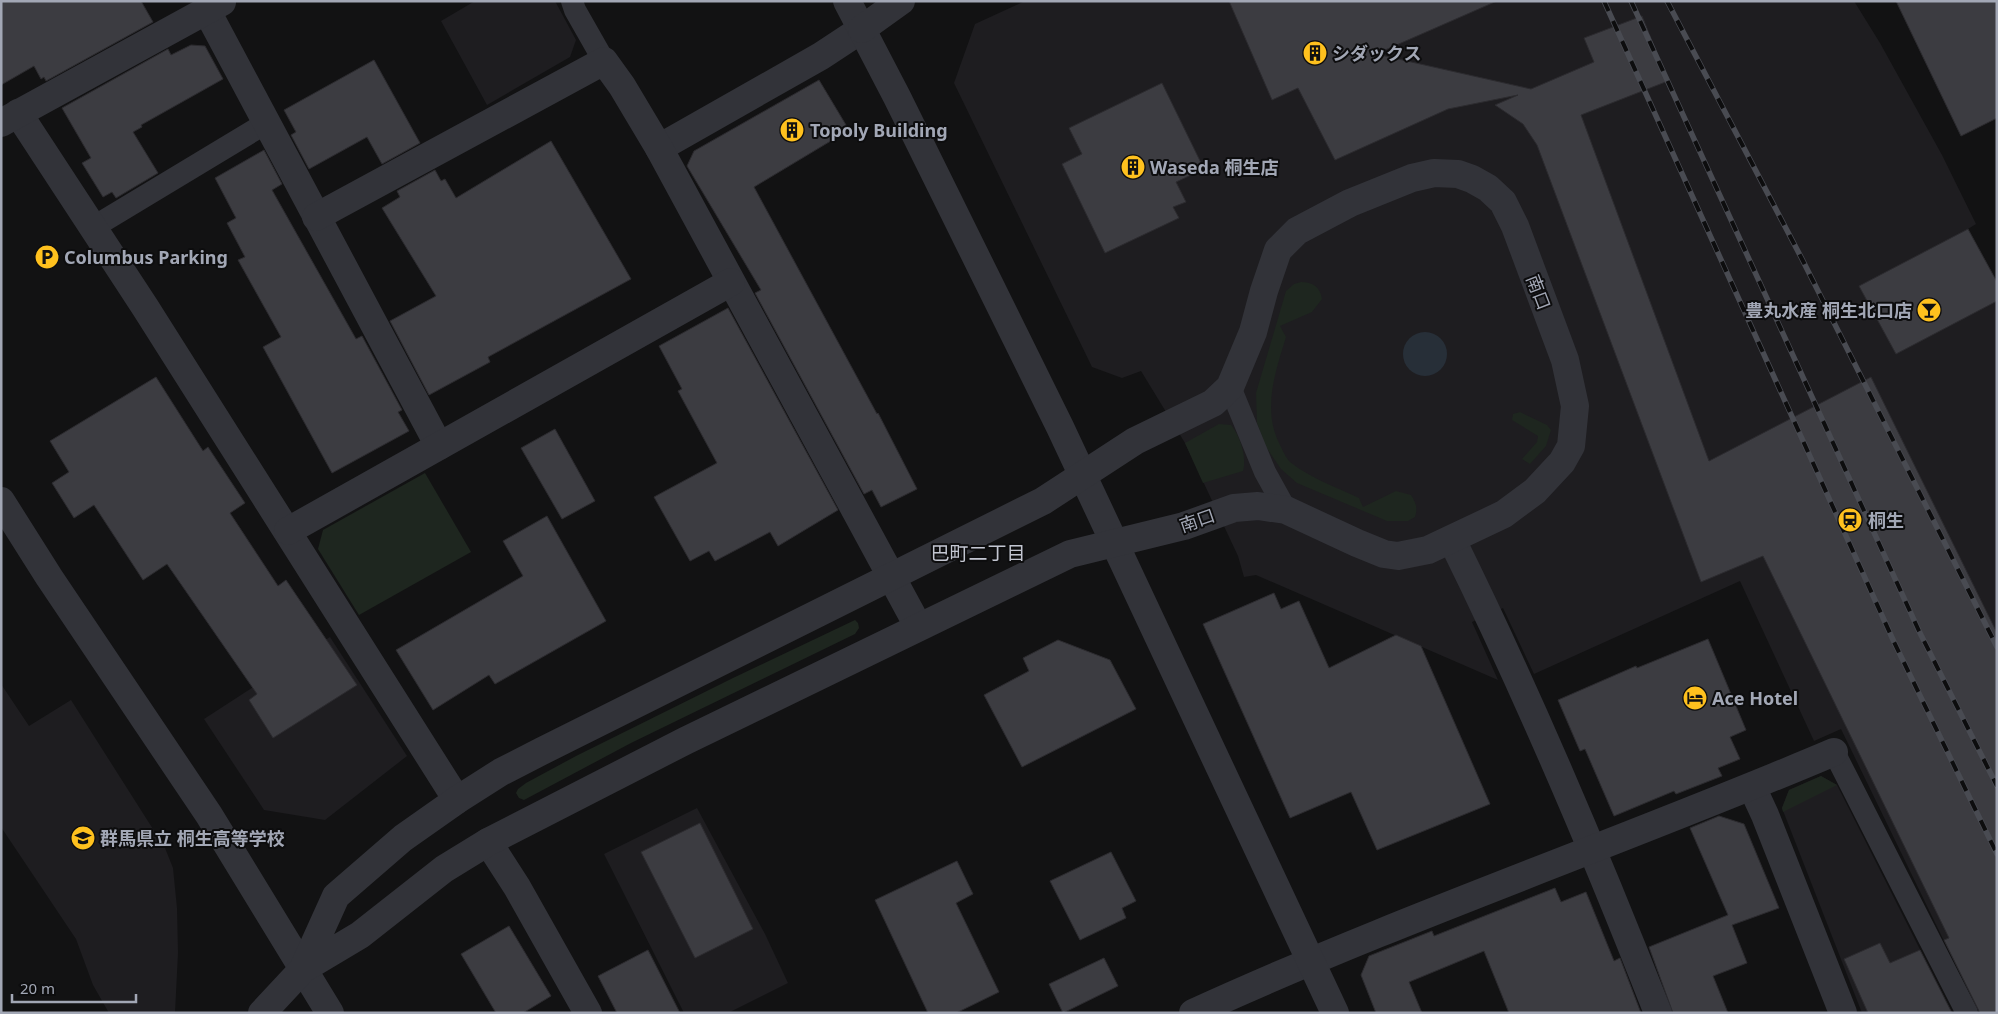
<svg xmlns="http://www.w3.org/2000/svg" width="1998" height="1014" viewBox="0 0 1998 1014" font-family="'Noto Sans','Noto Sans JP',sans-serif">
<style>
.built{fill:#1e1d20}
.green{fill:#1e261f}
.water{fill:#272f38}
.building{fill:#3c3c41;stroke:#2c2b2f}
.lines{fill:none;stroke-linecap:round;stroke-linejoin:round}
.service{stroke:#323339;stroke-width:22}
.minor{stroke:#323339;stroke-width:28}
.tertiary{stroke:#323339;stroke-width:28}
.rail-casing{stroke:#494b52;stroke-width:5.5}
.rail{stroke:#0d0d0e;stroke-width:4;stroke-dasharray:11;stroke-linecap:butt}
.labels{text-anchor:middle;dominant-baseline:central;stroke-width:4;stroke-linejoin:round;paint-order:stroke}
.poi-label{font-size:18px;font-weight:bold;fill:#a2a7b5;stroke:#0d0d0e;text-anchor:start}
.street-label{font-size:18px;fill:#a2a7b5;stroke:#0d0d0e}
.neighbourhood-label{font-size:19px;fill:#c3c6d1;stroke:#0d0d0e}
</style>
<rect width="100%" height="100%" fill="#121213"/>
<g class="built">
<path d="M475 1H555L576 40 570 57 487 105 441 21Z"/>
<path d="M1025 1H1854L1880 43 1942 155 1976 224 1968 229 1997 282V1013H1979L1841 729 1814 741 1740 581 1534 674 1503 608 1472 622 1498 680 1256 575 1244 577 1238 556 1185 443 1141 371 1122 378 1092 367 954 83 975 24Z"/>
<path d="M330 637 407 756 325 820 264 810 204 719Z"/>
<path d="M1 684 29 726 71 700 165 848 173 868 177 908 178 953 175 1013H109L93 985 76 939 1 827Z"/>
<path d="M1821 776 1837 785 1952 1013H1862L1782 808 1789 790Z"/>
<path d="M697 808 765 934 788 983 728 1013H684L604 854Z"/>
</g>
<g class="green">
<path d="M1301 282C1313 282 1320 287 1322 299L1312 312 1280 326 1286 337C1275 373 1262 410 1280 445 1283 451 1286 458 1290 462 1310 478 1336 487 1359 498L1363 507 1396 491 1411 495C1416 503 1418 508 1415 517L1408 521H1387L1297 483 1281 469 1266 447 1257 423 1256 393 1286 291 1294 284Z"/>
<path d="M1520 412 1547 425 1551 430 1546 446 1530 464 1522 459 1537 442 1538 436 1512 420 1513 414Z"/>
<path d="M1219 424 1231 425C1240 436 1247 457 1243 471L1203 483 1185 443Z"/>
<path d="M425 473 471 552 359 615 318 549 323 530Z"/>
<path d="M855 620 858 623 859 628 855 634 631 743 524 800 519 798 516 793 518 789 526 783 576 756 733 678Z"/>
<path d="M1821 776 1837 785 1783 812 1782 808 1789 790Z"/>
</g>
<circle class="water" cx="1425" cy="354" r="22"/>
<g class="building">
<path d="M1 1H141L153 22 46 81 44 77 41 79 34 66 1 85Z"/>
<path d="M1229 1H1497L1376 54 1531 89 1594 62 1584 38 1642 16 1668 81 1581 115 1709 461 1871 377 1997 633V1013H1980L1944 940 1949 938 1763 556 1701 582 1537 145 1523 124 1495 105 1518 95 1448 109 1335 160 1298 88 1272 100Z"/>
<path d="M1896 1H1997V118L1961 136Z"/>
<path d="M191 45 205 46 223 79 141 125 142 127 133 132 158 173 116 198 112 192 103 197 82 163 91 158 62 108 168 49 171 55Z"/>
<path d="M374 60 420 143 382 164 367 137 309 169 291 135 296 132 284 110Z"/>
<path d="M819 80 849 130 754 187 877 414 878 413 917 489 881 507 872 490 864 494 755 293 761 290 687 166 694 151Z"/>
<path d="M1162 83 1204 169 1176 182 1186 202 1173 207 1179 218 1105 253 1062 164 1082 154 1069 128Z"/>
<path d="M551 141 631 279 488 357 490 362 429 395 390 321 436 296 382 208 400 197 397 191 435 170 441 181 445 179 456 198Z"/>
<path d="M264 150 282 184 272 190 356 339 362 336 402 410 398 412 409 431 332 473 263 347 281 337 238 260 245 257 227 223 236 218 215 178Z"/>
<path d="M1968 229 1997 282V301L1896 354 1859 286Z"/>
<path d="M728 308 838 510 778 546 770 532 715 561 709 551 690 561 654 497 717 463 678 391 682 389 659 346Z"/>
<path d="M156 377 203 451 208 447 245 503 230 513 278 586 286 580 357 685 273 738 249 700 257 694 167 564 143 580 94 505 74 518 52 483 69 472 50 441Z"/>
<path d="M555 429 595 501 562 519 521 448Z"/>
<path d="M547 516 606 621 495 684 489 675 433 710 396 650 523 576 503 541Z"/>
<path d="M1274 593 1281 609 1299 601 1329 668 1396 635 1421 646 1490 804 1377 850 1351 792 1290 818 1203 624Z"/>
<path d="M1708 639 1746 730 1730 737 1740 759 1718 768 1722 776 1676 794 1674 791 1614 816 1585 749 1580 751 1558 700 1636 666 1637 668Z"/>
<path d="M1058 640 1110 660 1136 709 1022 767 984 695 1029 671 1023 658Z"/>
<path d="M1719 816 1744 824 1779 908 1732 925 1747 963 1713 976 1728 1013H1673L1649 947 1728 915 1690 828Z"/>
<path d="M700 823 753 929 695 958 641 852Z"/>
<path d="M1111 852 1136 901 1122 908 1126 918 1080 940 1050 881Z"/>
<path d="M957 861 973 894 956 903 999 992 956 1013H928L875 900Z"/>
<path d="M1555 888 1561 902 1586 892 1614 961 1620 958 1641 1013H1509L1484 951 1409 982 1422 1013H1376L1361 975 1369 956 1432 931 1434 936Z"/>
<path d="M509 926 551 996 523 1013H496L461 954Z"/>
<path d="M1880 943 1890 963 1920 950 1952 1013H1868L1844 959Z"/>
<path d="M648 950 680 1013H617L598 976Z"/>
<path d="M1104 958 1118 986 1063 1013 1049 984Z"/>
</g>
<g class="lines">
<g class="service">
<path d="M572 1 575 10 604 61"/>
<path d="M92 228 266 123"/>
<path d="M1230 387 1265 472 1286 510"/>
<path d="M1834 752 1967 1013"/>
</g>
<g class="minor">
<path d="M207 11 439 446"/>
<path d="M18 113 145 307 457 800"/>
<path d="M1 123 222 2"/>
<path d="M659 148 821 56 862 29"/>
<path d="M316 217 604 61 622 86 659 148 918 626"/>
<path d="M288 531 731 282"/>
<path d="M1452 540C1528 694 1595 852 1658 1013"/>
<path d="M1752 787 1765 815 1843 1013"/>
<path d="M488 842 517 887 588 1013"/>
<path d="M1193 1013C1403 917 1622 842 1834 752"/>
</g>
<g class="tertiary">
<path d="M847 1 897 97 1060 427 1335 1013"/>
<path d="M862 29 901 1"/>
<path d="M1 501 49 577 209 815 330 1013"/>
<path d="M262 1013 303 969 360 935 444 869 488 842 685 741 1070 554 1184 526 1234 508 1258 506 1286 510 1357 543 1384 554 1398 556 1428 550 1504 514 1535 491 1562 462 1571 446 1575 406 1565 360 1515 226 1503 202 1488 188 1472 179 1458 174 1434 173 1412 178 1350 203 1297 231 1278 250 1264 291 1253 332 1230 387 1213 403 1135 441 1043 501 542 751 501 772 457 800 403 838 336 896 303 969"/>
</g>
<defs>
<g id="rail">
<path d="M1604 1 1894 642 1997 854"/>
<path d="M1631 1 1919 631 1997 786"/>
<path d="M1667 1 1802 259 1997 647"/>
</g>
</defs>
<use href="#rail" class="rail-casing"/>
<use href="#rail" class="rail"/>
</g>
<defs>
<symbol id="building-disc" viewBox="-11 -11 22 22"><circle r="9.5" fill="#ffc11e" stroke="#0d0d0e"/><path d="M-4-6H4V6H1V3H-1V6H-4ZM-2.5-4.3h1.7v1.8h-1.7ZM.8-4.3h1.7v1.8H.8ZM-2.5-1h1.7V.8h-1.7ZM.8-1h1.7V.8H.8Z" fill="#111"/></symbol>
<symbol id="parking-disc" viewBox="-11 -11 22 22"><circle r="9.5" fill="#ffc11e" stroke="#0d0d0e"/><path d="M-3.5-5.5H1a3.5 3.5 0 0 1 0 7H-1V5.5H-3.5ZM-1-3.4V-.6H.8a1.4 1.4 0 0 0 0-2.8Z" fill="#111"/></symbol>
<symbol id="bar-disc" viewBox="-11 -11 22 22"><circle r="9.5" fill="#ffc11e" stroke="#0d0d0e"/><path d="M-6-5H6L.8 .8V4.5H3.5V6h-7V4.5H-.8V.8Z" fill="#111"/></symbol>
<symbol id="station-disc" viewBox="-11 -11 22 22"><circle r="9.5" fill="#ffc11e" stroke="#0d0d0e"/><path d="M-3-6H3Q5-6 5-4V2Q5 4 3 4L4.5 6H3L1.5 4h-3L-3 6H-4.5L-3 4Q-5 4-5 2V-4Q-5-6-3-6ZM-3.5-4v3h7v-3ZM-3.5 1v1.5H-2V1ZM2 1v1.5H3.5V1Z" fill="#111"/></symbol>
<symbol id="hotel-disc" viewBox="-11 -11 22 22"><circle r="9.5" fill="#ffc11e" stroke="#0d0d0e"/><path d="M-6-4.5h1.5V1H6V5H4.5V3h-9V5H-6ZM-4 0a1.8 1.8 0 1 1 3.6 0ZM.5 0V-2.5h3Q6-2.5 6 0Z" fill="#111"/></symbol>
<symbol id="school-disc" viewBox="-11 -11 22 22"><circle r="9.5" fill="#ffc11e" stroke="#0d0d0e"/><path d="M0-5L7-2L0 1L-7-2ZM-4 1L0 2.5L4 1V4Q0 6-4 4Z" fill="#111"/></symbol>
</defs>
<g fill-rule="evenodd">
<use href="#building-disc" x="1301" y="39" width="28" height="28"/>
<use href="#building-disc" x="778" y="116" width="28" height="28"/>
<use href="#building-disc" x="1119" y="153" width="28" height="28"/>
<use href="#parking-disc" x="33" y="243" width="28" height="28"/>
<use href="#bar-disc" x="1915" y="296" width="28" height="28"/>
<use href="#station-disc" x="1836" y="506" width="28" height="28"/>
<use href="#hotel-disc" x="1681" y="684" width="28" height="28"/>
<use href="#school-disc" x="69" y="824" width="28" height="28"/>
</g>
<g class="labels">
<g class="poi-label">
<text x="1332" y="53">シダックス</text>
<text x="810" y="130">Topoly Building</text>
<text x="1150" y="167">Waseda 桐生店</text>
<text x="64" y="257">Columbus Parking</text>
<text x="1912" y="310" text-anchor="end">豊丸水産 桐生北口店</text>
<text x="1868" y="520">桐生</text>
<text x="1712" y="698">Ace Hotel</text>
<text x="100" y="838">群馬県立 桐生高等学校</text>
</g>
<g class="street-label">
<text transform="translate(1539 292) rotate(69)">南口</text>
<text transform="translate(1197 520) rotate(-19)">南口</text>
</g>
<g class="neighbourhood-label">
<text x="978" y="553">巴町二丁目</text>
</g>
</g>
<rect width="1998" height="1014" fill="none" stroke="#a2a7b5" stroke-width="5"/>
<path d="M12 994v8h124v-8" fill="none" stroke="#a2a7b5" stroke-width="2.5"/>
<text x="20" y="994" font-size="15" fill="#a2a7b5" stroke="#0d0d0e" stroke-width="4" paint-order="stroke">20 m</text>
</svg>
